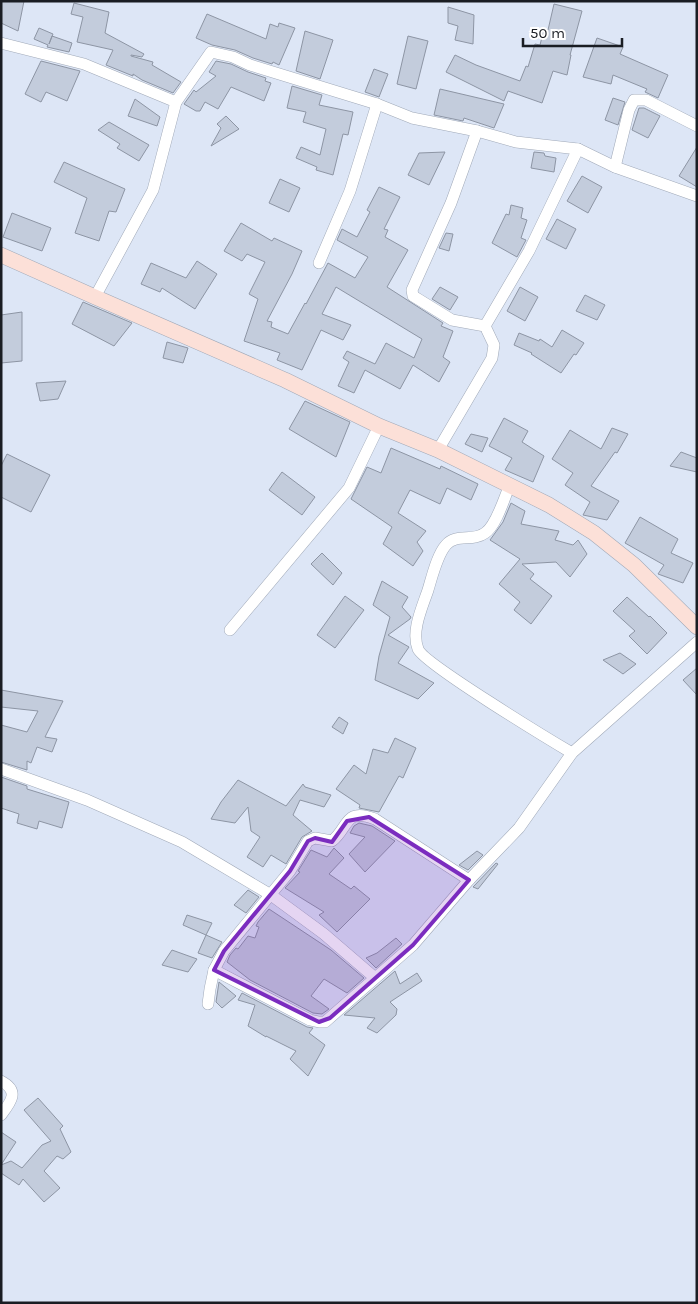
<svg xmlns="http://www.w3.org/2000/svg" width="698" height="1304" viewBox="0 0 698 1304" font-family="Karla,sans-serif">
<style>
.building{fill:#c3ccdc;stroke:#8d95a4}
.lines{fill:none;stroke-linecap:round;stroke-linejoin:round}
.street-casing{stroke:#a0a9b8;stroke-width:12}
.secondary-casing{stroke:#a0a9b8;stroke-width:16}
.street{stroke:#fff;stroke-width:11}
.secondary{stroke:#fce0d8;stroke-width:15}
.marked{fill:#7b2cbf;fill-opacity:0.2;stroke:#7b2cbf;stroke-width:4;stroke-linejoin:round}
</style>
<rect width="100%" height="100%" fill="#dde6f6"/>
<g class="building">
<path d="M1 1H24L18 31 1 23Z"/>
<path d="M74 3 109 12 105 33 144 54 142 57 131 55V56L153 62 152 65 181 82 173 93 142 80 133 74V76L106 65 113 50 77 42 83 17 71 14Z"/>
<path d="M554 4 582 11 570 55H571L567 75 553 71 542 103 508 91 504 101 446 72 455 55 476 65 520 81 526 66 528 67 535 44 540 45 544 29 548 30Z"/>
<path d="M448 7 474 15 473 44 455 40 458 26 448 23Z"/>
<path d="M207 14 266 39 270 24 278 27 279 23 295 28 279 65 273 62 272 64 253 58 235 50 212 45 196 38Z"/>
<path d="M39 28 53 34 49 44 52 36 72 43 69 52 47 47 48 45 34 39Z"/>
<path d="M305 31 333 40 320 79 296 71Z"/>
<path d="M408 36 428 41 416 89 397 84Z"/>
<path d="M597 38 623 47 620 54 668 75 658 98 645 92 647 89 613 75 611 84 583 77Z"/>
<path d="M41 61 80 71 67 101 46 92 41 102 25 94Z"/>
<path d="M216 61 231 64 248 72 266 78 265 81 271 83 264 101 231 87 218 109 205 102 200 111H196L184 104 194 90 196 92 216 76 209 72Z"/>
<path d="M374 69 388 74 379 97 365 92Z"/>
<path d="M292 86 322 95 319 105 353 112 348 135 343 134 333 175 316 170 317 167 296 158 301 147 320 155 326 129 303 122 306 112 287 108Z"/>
<path d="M440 89 504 104 494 128 464 118 463 121 434 115Z"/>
<path d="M613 98 625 102 618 125 605 120Z"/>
<path d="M135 99 160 117 157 126 128 116Z"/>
<path d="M639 108H644L660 116 648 138 632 130Z"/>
<path d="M226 116 239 129 211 146 221 128 217 124Z"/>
<path d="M109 122 149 145 139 161 117 148 120 144 98 130Z"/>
<path d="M697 147V187L679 176Z"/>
<path d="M445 152 429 185 408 175 419 153Z"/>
<path d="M534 152 544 153 545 156 556 158 554 172 531 168Z"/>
<path d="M64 162 125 189 116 212 109 211 99 241 75 233 87 198 54 182Z"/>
<path d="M582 176 602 187 588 213 567 201Z"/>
<path d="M280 179 300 188 289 212 269 203Z"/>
<path d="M379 187 400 197 384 229 388 230 385 237 408 250 387 287 443 323 441 326 453 331 443 357 450 362 439 382 413 365 400 389 365 370 354 393 338 386 349 362 343 358 347 351 375 364 386 343 414 358 422 339 336 287 322 314 351 325 343 340 321 330 302 370 277 360 280 353 244 341 258 299 249 294 265 262 247 254 242 261 224 251 241 223 272 241 274 238 302 251 292 274 267 321 272 322 271 327 288 334 305 303 306 304 328 263 355 278 368 257 337 240 342 229 357 237 370 212 367 210Z"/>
<path d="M511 205 523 208 521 218 527 220 521 238 526 240 517 257 492 243 506 214 509 215Z"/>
<path d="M12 213 51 228 42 251 3 237Z"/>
<path d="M557 219 576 229 566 249 546 239Z"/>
<path d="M446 233 453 234 449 251 439 248Z"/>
<path d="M197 261 217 274 195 309 162 288 160 292 141 284 151 263 186 278Z"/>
<path d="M440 287 458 297 450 310 432 299Z"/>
<path d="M520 287 538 297 525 321 507 311Z"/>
<path d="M585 295 605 305 597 320 576 311Z"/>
<path d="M83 302 132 323 114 346 72 324Z"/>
<path d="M22 312V361L1 363V315Z"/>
<path d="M562 330 584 343 576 355 574 354 561 373 531 354 532 353 514 345 519 333 539 341 540 339 552 347Z"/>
<path d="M167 342 188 348 183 363 163 358Z"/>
<path d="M66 381 58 399 40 401 36 383Z"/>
<path d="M305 401 350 422 336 457 289 429Z"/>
<path d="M504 418 528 431 522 442 544 456 533 482 505 470 512 458 489 446Z"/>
<path d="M612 428 628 434 617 453 615 452 591 486 619 501 607 520 583 515 590 502 565 485 573 473 552 459 570 430 601 449Z"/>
<path d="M471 434 488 438 482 452 465 444Z"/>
<path d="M391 448 440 469 441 466 478 484 471 500 447 488 440 504 410 490 398 513 426 531 417 542 423 551 413 566 383 544 392 527 351 499 367 467 381 473Z"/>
<path d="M681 452 697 458V472L670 466Z"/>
<path d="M7 454 50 475 31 512 1 497V466Z"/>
<path d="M282 472 315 497 302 515 269 490Z"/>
<path d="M511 503 525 511 521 524 559 531 555 540 573 545 578 540 587 554 570 577 556 562 522 564 534 574 530 579 552 596 531 624 514 610 520 602 499 584 520 559 490 540 503 522Z"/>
<path d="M640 517 678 539 671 553 693 563 683 583 658 574 664 565 625 543Z"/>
<path d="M322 553 342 573 333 585 311 564Z"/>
<path d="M382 581 408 597 402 607 411 617 410 619 388 635 409 647 398 663 434 683 418 699 375 680 379 656 390 617 373 605Z"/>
<path d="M345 596 364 610 335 648 317 635Z"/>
<path d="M627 597 649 617 650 616 667 633 647 654 629 636 635 631 613 611Z"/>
<path d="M620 653 636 664 623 674 603 660Z"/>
<path d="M697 668V695L683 680Z"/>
<path d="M1 690 63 701 45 737 57 739 52 752 37 747 31 763 27 761V770L1 762V725L27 732 38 711 1 707Z"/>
<path d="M339 717 348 723 343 734 332 727Z"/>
<path d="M395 738 416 748 403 778 399 776 379 812 359 808 360 805 336 789 354 765 366 774 373 749 388 753Z"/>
<path d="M1 777 27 786V789L69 802 62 828 39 821 37 829 17 823 19 814 1 808Z"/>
<path d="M238 780 286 806 303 784 305 787 331 795 324 807 300 800 293 815 312 831 302 837 286 864 271 855 263 867 247 857 260 837 251 831 248 807 235 823 211 819 221 802Z"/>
<path d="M359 823 372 826 395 841 365 872 349 854 365 837 350 833 354 826Z"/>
<path d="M334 848 344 858 329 874 351 889 354 886 370 899 337 932 319 915 324 912 285 888 300 872 298 871 311 850 327 857Z"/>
<path d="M477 851 483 855 468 870 459 865Z"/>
<path d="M496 863 498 864 478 889 473 887Z"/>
<path d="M248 890 259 897 246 913 234 905Z"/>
<path d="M269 909 331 950 364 978 347 993 324 979 311 996 329 1009 322 1014 313 1013 250 980 227 962 230 955 236 948 238 949 248 936 255 938 259 927 256 926 258 922Z"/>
<path d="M187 915 212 923 206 935 183 925Z"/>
<path d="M206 935 222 942 212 958 198 953Z"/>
<path d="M396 938 402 944 376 968 366 958 377 953Z"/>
<path d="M172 950 197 959 188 972 162 965Z"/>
<path d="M395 971 400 984 417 973 422 981 390 1002 397 1009 396 1015 377 1033 367 1028 375 1018 344 1015Z"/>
<path d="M219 982 236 996 222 1008 216 1002Z"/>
<path d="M242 993 307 1027 313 1028 309 1033 325 1045 308 1076 290 1059 296 1051 266 1036V1037L248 1026 255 1005 238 1000Z"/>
<path d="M38 1098 63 1126 60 1129 71 1152 63 1159 57 1156 44 1171 60 1188 44 1202 23 1179 19 1185 1 1173V1165L11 1161 22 1168 42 1145 51 1141 24 1110Z"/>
<path d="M1 1132 16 1142 1 1165Z"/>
</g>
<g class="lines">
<defs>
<g id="street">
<path d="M1 43 84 64 176 102"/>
<path d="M615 167 629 110 634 100H646L697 126"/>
<path d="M319 263 350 191 377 104"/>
<path d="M95 297 153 190 176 102 211 52 233 57 250 65 377 104 412 118 477 131 516 142 578 149 615 167 697 196"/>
<path d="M485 326 529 251 578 149"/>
<path d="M438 450 492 358 494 345 485 326 452 320 418 299 413 296 412 290 451 203 477 131"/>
<path d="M509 487C504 499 496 526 485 533 473 542 456 533 446 545 437 555 432 577 428 590 422 608 411 631 418 649 423 663 550 740 572 753"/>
<path d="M230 630 349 488 379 426"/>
<path d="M1 769 87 800 182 842 271 895 324 934 374 977"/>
<path d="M214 970 310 1020 319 1022H325L413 945 469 880 519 828 572 753 697 642"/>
<path d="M208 1004 210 989 214 970 224 951 290 871 308 841 315 838 332 841C349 828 344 807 375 819L469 880"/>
<path d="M1 1081C20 1091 11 1102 1 1115"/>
</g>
<path id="secondary" d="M1 255 95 297 285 380 379 426 438 450 549 505 594 533 634 565 697 627"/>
</defs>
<use href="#street" class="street-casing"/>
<use href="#secondary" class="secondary-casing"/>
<use href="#street" class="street"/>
<use href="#secondary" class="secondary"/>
</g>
<path class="marked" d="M369 817 469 880 413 945 330 1018 319 1022 214 970 224 951 290 871 308 841 315 838 332 842 347 821Z"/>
<rect width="698" height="1304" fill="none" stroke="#1a1d23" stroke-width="5"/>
<path d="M523 38v8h99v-8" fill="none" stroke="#1a1d23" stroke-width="2.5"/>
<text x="530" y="38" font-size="15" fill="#1a1d23" stroke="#ffffff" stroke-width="4" paint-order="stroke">50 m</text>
</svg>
